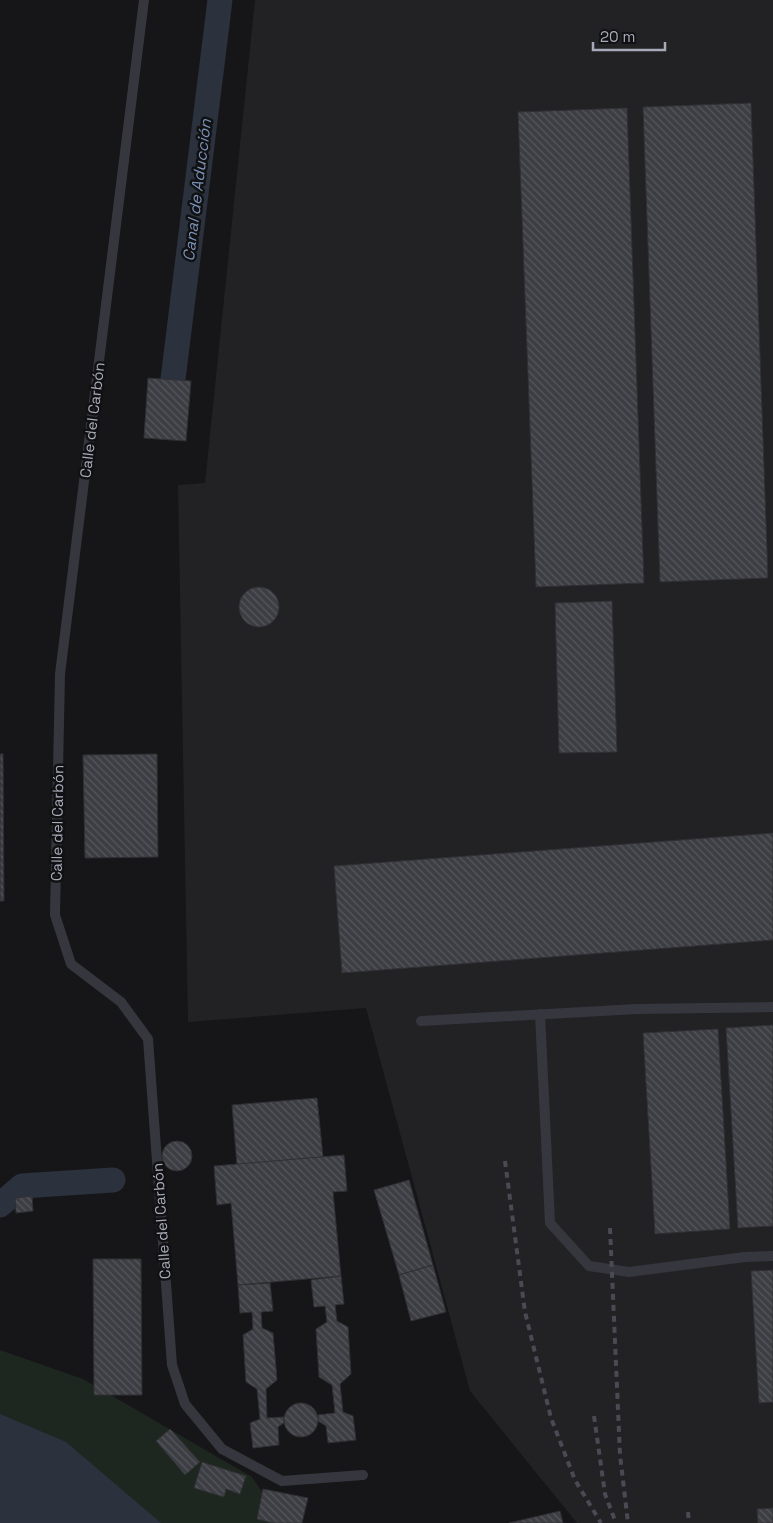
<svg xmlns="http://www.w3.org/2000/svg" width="773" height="1523" viewBox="0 0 773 1523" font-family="'Space Grotesk',sans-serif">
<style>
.built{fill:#222225}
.green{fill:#1d2720}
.water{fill:#2b323d}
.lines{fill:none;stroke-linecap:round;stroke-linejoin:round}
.canal{stroke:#2b323d;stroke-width:25}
.building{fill:url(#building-back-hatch);stroke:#303034}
.lane{stroke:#36373e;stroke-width:10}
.rail{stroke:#494a53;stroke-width:4;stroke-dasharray:6 5;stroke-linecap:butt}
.labels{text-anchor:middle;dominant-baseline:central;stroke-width:5;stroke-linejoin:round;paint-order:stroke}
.street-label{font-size:15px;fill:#a7aab9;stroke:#111113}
.water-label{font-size:16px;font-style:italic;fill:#7a92b8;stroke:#111113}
</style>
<defs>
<pattern id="building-back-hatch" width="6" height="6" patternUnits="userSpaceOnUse" patternTransform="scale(1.25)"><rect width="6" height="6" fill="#3d3e43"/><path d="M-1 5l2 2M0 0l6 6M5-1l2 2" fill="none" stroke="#56575c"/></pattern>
</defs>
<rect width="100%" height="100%" fill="#161618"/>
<path class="built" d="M255 0H773V1523H577L470 1391 366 1008 188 1022 178 485 205 483Z"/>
<path class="green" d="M0 1350 83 1379 252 1477 284 1523H0Z"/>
<path class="water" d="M0 1414 66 1442 161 1523H0Z"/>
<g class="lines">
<g class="canal">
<path d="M173 379 220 0"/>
<path d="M0 1205 22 1186 113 1180"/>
</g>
</g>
<g class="building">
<path d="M751 103 768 578 660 582 643 107Z"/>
<path d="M627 108 644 583 536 587 518 112Z"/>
<path d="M148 378 191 381 186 441 144 438Z"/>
<circle cx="259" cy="607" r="20"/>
<path d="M612 601 617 752 559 753 555 603Z"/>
<path d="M0 754H3L4 901H0Z"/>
<path d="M157 754 158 857 85 858 83 755Z"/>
<path d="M773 833V940L342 973 334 866Z"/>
<path d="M773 1025V1226L738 1228 726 1028Z"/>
<path d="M718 1029 730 1229 655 1234 643 1033Z"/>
<path d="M317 1098 323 1157 237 1165 232 1105Z"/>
<circle cx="177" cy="1156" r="15"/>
<path d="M344 1155 347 1191 333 1192 341 1276 238 1285 231 1203 217 1205 214 1166Z"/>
<path d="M409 1180 433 1265 399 1275 374 1190Z"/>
<path d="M32 1196 33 1211 16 1213 15 1198Z"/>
<path d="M93 1259H141L142 1395H94Z"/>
<path d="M433 1265 446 1312 411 1321 399 1275Z"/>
<path d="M773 1270V1402L759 1403 751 1271Z"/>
<path d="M341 1276 344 1304 335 1305 337 1321 348 1327 351 1374 340 1384 343 1412 353 1416 356 1440 328 1443 326 1426 318 1421V1415L335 1413 332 1385 319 1377 316 1329 327 1322 325 1306 314 1307 311 1280Z"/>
<path d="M270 1283 273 1311 261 1312 262 1328 273 1333 277 1380 266 1389 267 1418 284 1417 285 1422 278 1427 279 1445 253 1448 250 1423 260 1419 257 1389 246 1382 243 1335 253 1329 252 1312 240 1313 238 1285Z"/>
<circle cx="301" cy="1420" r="17"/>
<path d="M170 1429 200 1462 185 1475 156 1441Z"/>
<path d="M202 1462 246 1476 240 1494 226 1489 224 1497 194 1488Z"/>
<path d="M263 1489 308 1498 302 1523H273L257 1519Z"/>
<path d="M773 1508V1523H758L757 1509Z"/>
<path d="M560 1511 563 1523H509Z"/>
</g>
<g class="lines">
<g class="lane">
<path d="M144 0 60 674 55 915 71 964 121 1002 148 1039 172 1365 185 1404 222 1449 282 1481 363 1475"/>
<path d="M540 1014 550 1223 589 1266 629 1272 745 1257 773 1256"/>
<path d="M421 1021 637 1009 773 1007"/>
</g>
<g class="rail">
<path d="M505 1161 525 1312 551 1418 575 1480 601 1523"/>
<path d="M610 1228 620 1455 628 1523"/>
<path d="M594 1416 605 1494 616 1523"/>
<path d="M688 1512 689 1523"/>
</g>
</g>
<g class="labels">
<g class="street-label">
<text transform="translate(92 420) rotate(-83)">Calle del Carbón</text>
<text transform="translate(57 823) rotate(-89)">Calle del Carbón</text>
<text transform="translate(161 1221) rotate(-94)">Calle del Carbón</text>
</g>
<g class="water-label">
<text transform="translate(197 190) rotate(-83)">Canal de Aducción</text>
</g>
</g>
<path d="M593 42v8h72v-8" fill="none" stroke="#a7aab9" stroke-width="2.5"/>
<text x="600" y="42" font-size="15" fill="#a7aab9" stroke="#111113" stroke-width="4" paint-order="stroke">20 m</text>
</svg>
